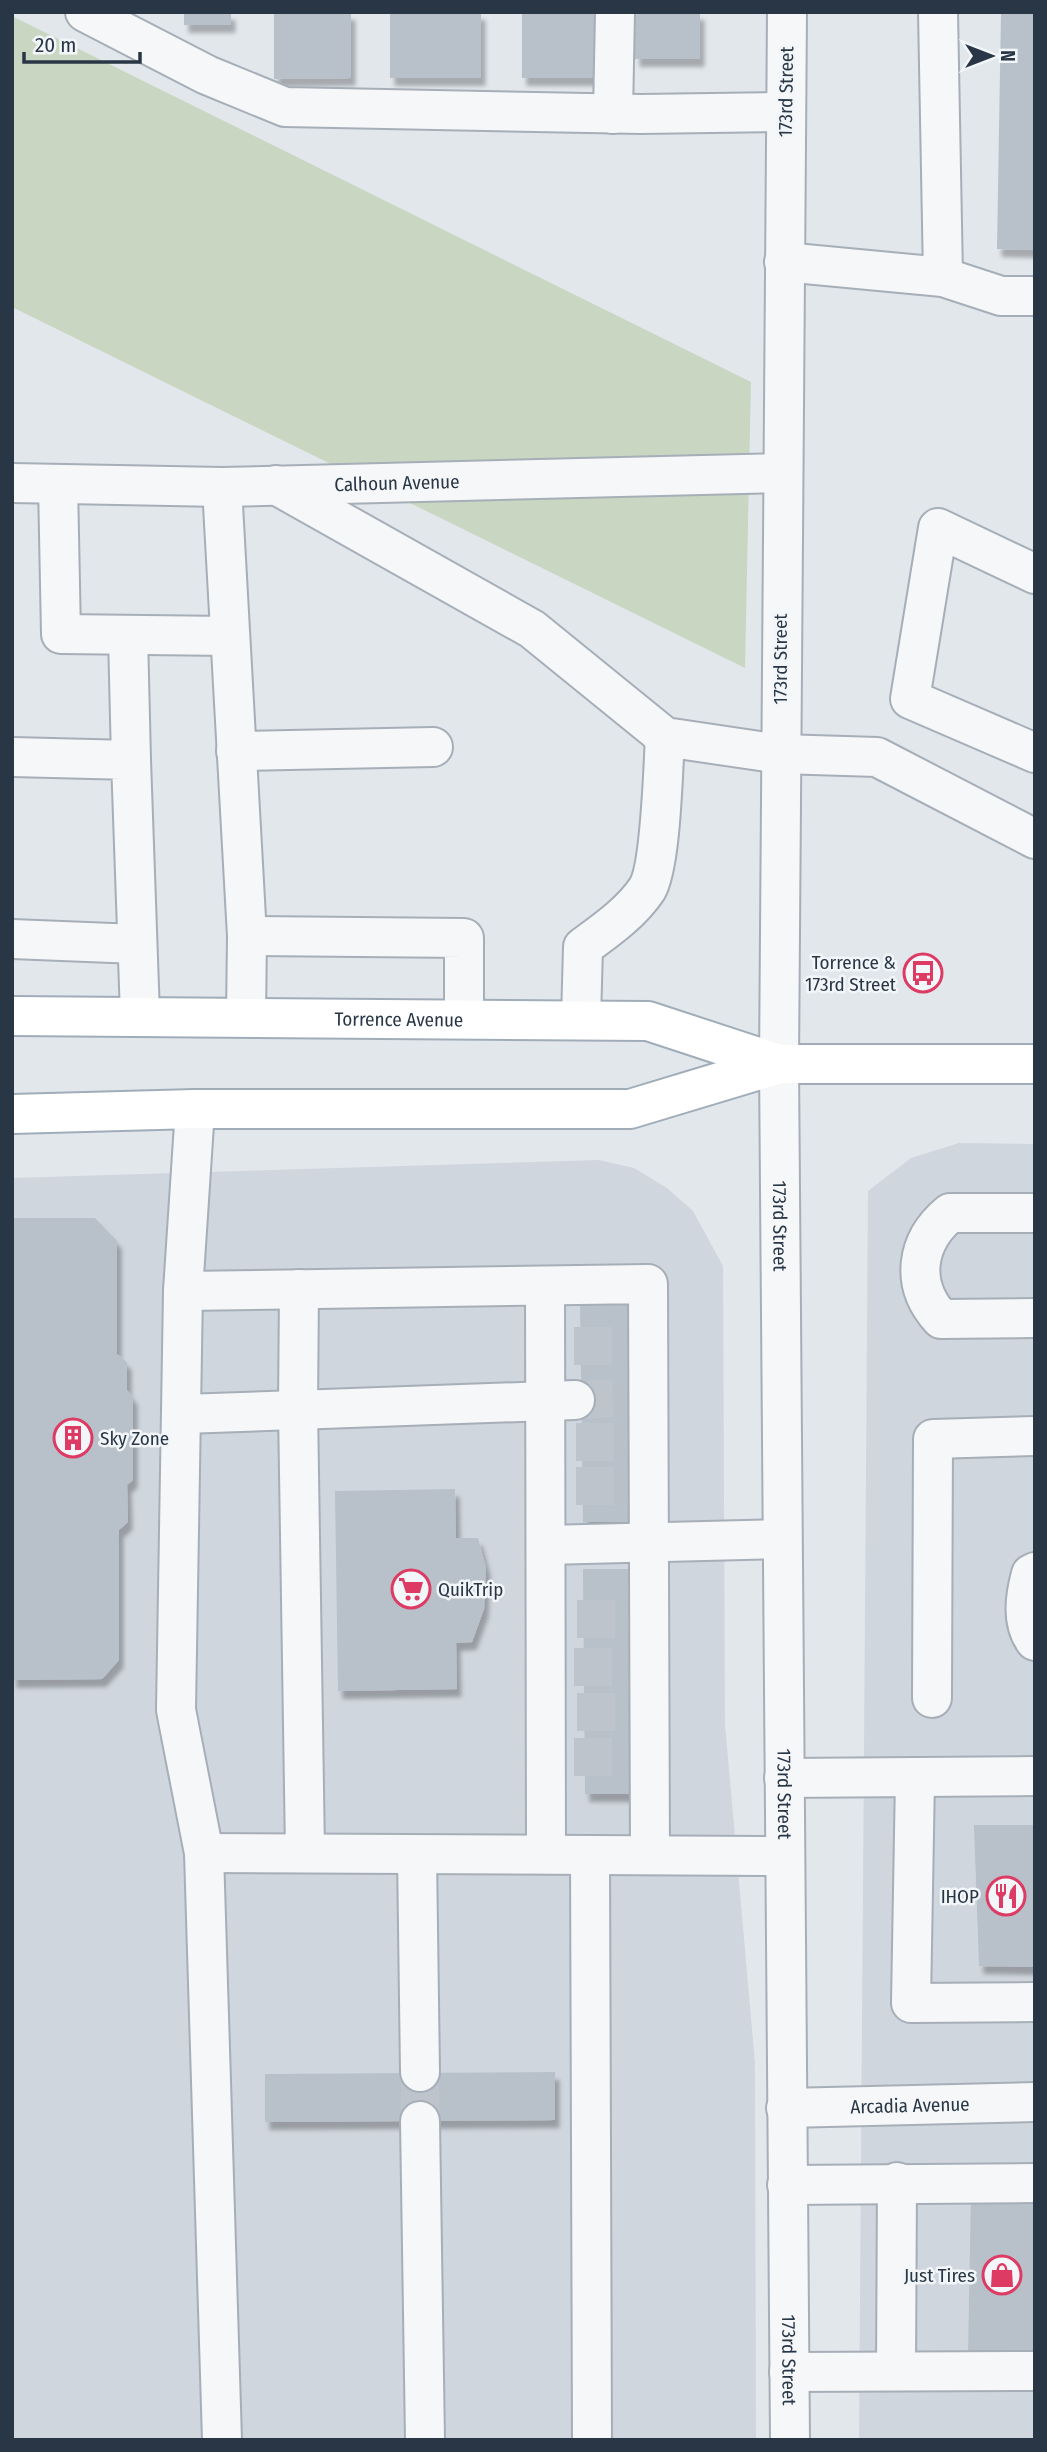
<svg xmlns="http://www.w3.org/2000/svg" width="1047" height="2452" viewBox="0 0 1047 2452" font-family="'Fira Sans Condensed',sans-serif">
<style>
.built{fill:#d0d6de}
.green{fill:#c9d7c2}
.building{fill:#b8c1ca;filter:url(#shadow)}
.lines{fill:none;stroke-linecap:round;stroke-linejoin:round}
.minor-tunnel{stroke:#bdc4cb;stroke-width:38;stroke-dasharray:38 19;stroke-linecap:butt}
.minor-casing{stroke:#a6aeb7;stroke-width:42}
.major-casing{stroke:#a0adb9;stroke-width:42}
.minor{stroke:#f5f7f9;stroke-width:38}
.major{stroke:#fff;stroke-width:38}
.labels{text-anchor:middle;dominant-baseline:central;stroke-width:5;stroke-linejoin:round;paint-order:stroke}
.street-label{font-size:19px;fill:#283646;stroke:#f2f6f9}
.poi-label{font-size:19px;fill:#283646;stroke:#f2f6f9;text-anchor:end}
</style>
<defs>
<filter id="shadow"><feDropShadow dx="4.5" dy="8" stdDeviation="2" flood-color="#0004"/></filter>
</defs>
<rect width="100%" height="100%" fill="#e2e7ec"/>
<g class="built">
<path d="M959 1143 1035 1144V2440H859L868 1191 911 1158Z"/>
<path d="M599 1160 634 1168 667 1188 693 1211 723 1266 725 1724 755 2063 756 2440H12V1178Z"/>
</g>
<path class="green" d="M12 16 751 382 745 668 12 307Z"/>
<g class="building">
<rect x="184" y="12" width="47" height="13"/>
<path d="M274 12H351V78L274 79Z"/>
<rect x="390" y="12" width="91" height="66"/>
<rect x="522" y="12" width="77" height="66"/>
<rect x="635" y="12" width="65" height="47"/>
<path d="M1001 12 1035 13V250L997 249Z"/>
<path d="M12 1218H95L117 1241V1354L127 1362V1390L133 1397V1480L127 1485 128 1522 119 1530V1660L102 1679 12 1680Z"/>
<path d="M580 1297H630L632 1522H583Z"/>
<path d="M455 1489 456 1538H478L486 1568 484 1609 472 1642 456 1643 457 1689 338 1691 335 1491Z"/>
<path d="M583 1569H633L636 1794H585Z"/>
<path d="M974 1825H1035V1967L979 1966Z"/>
<path d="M555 2072V2120L265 2122V2074Z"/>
<path d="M971 2194 1035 2195V2355L968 2354Z"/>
</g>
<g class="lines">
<g class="minor-tunnel">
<path d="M574 1346H625"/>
<path d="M575 1400 626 1398"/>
<path d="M576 1442H626"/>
<path d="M576 1486H626"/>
<path d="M577 1619H626"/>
<path d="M574 1667H626"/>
<path d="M577 1712H625"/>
<path d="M574 1757H626"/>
<path d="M420 2072V2121"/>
</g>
<defs>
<g id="minor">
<path d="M85 12 207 75 285 107 641 114 786 112"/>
<path id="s1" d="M787 12 779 1064 790 2440"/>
<path d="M938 12 943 277"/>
<path d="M613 114 615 12"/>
<path d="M784 262 943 277 1001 296H1035"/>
<path id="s2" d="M12 483 222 487 781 473"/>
<path d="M58 484 61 634 230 636"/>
<path d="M276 485 532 629 665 737 780 754 877 757 1035 839"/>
<path d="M222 487 247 936 246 1017"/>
<path d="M1035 574 938 528 910 699 1035 753"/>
<path d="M128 635 131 760"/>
<path d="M236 751 433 747"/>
<path d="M12 757 131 760 140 1015"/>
<path d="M247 936 464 938V1019"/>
<path d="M12 939 137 944"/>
<path d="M581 1020 583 947C605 931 631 913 647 889 661 866 663 769 665 737"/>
<path d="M195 1109 183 1291 176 1710 204 1853 222 2440"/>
<path d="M1035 1213H950C916 1241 909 1284 941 1319L1035 1318"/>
<path d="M545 1286 546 1854"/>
<path d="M299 1289 298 1409 305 1852"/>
<path d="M183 1291 648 1284 650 1855"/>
<path d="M183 1414 575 1400"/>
<path d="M546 1545 782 1539"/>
<path d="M1035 1572 1031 1574C1025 1596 1021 1622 1035 1641"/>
<path d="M932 1698 933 1439 1035 1436"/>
<path d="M915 1777 911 2003 1035 2002"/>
<path d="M784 1778 1035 1776"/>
<path d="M204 1853 784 1856"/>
<path d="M417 1855 420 2072"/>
<path d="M590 1855 592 2440"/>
<path id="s3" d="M786 2108 1035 2102"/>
<path d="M420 2121 425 2440"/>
<path d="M787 2185 1035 2183"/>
<path d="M896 2371 897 2182"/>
<path d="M789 2372 1035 2371"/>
</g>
<g id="major">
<path id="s4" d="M12 1016 648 1021 779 1064"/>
<path d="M12 1114 195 1109H630L779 1064H1035"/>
</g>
</defs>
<use href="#minor" class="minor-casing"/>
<use href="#major" class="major-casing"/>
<use href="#minor" class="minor"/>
<use href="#major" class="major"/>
</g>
<defs>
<symbol id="bus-ring" viewBox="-11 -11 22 22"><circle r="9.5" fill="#f2f6f9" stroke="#dd3b64" stroke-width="1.5"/><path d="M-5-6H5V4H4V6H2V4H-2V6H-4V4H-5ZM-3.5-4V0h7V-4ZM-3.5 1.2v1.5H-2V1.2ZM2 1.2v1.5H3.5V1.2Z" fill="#dd3b64"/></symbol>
<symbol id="building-ring" viewBox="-11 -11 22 22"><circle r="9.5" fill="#f2f6f9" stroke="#dd3b64" stroke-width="1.5"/><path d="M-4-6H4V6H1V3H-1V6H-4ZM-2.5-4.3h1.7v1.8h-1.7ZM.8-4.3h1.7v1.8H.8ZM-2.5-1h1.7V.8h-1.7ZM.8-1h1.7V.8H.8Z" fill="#dd3b64"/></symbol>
<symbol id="supermarket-ring" viewBox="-11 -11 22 22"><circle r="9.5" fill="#f2f6f9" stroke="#dd3b64" stroke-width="1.5"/><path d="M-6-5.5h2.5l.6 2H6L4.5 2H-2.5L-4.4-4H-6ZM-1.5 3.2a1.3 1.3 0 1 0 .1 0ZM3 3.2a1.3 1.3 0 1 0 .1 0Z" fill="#dd3b64"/></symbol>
<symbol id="restaurant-ring" viewBox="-11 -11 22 22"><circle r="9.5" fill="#f2f6f9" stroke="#dd3b64" stroke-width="1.5"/><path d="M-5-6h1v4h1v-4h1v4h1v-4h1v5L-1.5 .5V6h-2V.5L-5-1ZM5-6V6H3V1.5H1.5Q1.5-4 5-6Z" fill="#dd3b64"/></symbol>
<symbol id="shop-ring" viewBox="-11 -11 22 22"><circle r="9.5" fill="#f2f6f9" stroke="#dd3b64" stroke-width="1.5"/><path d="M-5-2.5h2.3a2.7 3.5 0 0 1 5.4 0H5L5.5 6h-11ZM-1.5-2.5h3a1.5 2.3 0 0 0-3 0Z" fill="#dd3b64"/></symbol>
</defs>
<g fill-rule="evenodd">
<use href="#bus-ring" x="901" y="951" width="44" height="44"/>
<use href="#building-ring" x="51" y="1416" width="44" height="44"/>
<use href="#supermarket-ring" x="389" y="1567" width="44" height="44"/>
<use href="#restaurant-ring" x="984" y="1874" width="44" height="44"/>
<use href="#shop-ring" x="980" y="2253" width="44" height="44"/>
</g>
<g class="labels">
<g class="street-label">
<text transform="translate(786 92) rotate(-89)">173rd Street</text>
<text stroke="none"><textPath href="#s2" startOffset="385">Calhoun Avenue</textPath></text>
<text transform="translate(780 659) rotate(-90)">173rd Street</text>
<text stroke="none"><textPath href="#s4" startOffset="387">Torrence Avenue</textPath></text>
<text stroke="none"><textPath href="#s1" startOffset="1214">173rd Street</textPath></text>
<text stroke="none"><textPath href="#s1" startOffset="1782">173rd Street</textPath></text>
<text stroke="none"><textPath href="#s3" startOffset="124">Arcadia Avenue</textPath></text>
<text stroke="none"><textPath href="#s1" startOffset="2348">173rd Street</textPath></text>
</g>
<g class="poi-label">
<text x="896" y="962">Torrence &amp;<tspan x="896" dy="22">173rd Street</tspan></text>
<text x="100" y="1438" text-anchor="start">Sky Zone</text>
<text x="438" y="1589" text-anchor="start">QuikTrip</text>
<text x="979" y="1896">IHOP</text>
<text x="975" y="2275">Just Tires</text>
</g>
</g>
<rect width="1047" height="2452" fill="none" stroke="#283646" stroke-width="28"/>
<g transform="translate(991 56) rotate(90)" stroke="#f2f6f9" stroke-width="5" paint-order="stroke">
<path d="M0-5L12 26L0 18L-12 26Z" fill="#283646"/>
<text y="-10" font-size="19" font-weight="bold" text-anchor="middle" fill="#283646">N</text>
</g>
<path d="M24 52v10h116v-10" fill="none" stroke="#283646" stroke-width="3.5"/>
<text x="35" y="52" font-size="21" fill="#283646" stroke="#f2f6f9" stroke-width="5" paint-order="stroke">20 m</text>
</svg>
